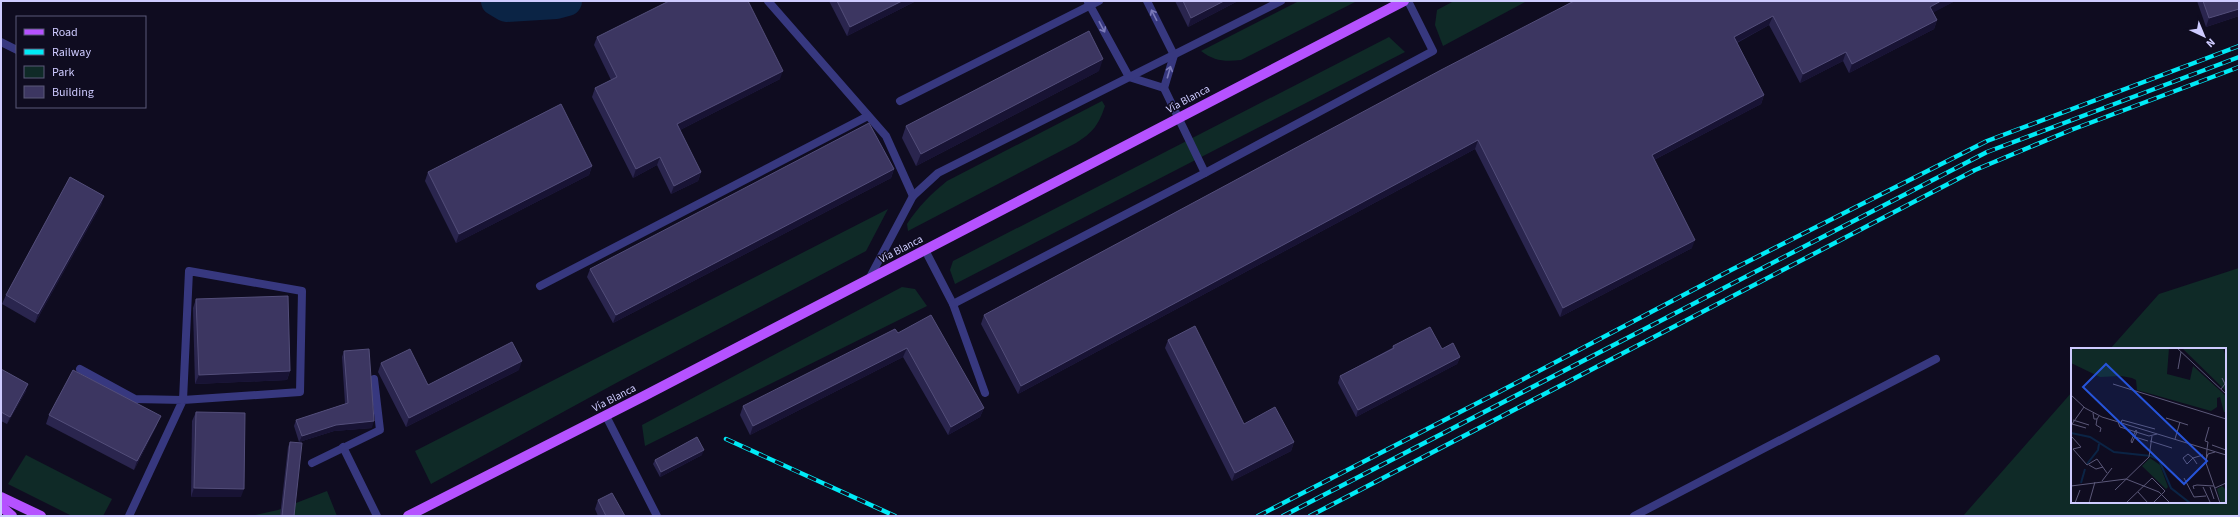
<svg xmlns="http://www.w3.org/2000/svg" width="2240" height="517" viewBox="0 0 2240 517" font-family="'Source Sans 3',sans-serif">
<style>
.green{fill:#0f2a27}
.lines{fill:none;stroke-linecap:round;stroke-linejoin:round}
.river{stroke:#0b2445;stroke-width:30}
.lane{stroke:#37387f;stroke-width:8}
.primary{stroke:#b552ff;stroke-width:10}
.rail-casing{stroke:#00eaf6;stroke-width:4.5}
.rail{stroke:#0f0c20;stroke-width:3;stroke-dasharray:9;stroke-linecap:butt}
.wall{fill:#2a254e}
.shaded-wall{fill:#181334}
.building{fill:#3c3661;stroke:#534e7a}
.oneway{stroke:#7b7ab9}
.labels{text-anchor:middle;dominant-baseline:central;stroke-width:3;stroke-linejoin:round;paint-order:stroke}
.street-label{font-size:11px;fill:#cecbff;stroke:#0f0c20}
.inset-river{fill:none;stroke:#0b2445;stroke-width:2}
.inset-road{fill:none;stroke:#5b5879;stroke-width:1}
.view{fill:#2654da;fill-opacity:0.15;stroke:#2654da;stroke-width:2}
.inset-edge{fill:none;stroke:#cecbff;stroke-width:2}
</style>
<rect width="100%" height="100%" fill="#0f0c20"/>
<g class="green">
<path d="M1299 1H1357L1241 60C1225 62 1214 61 1201 51Z"/>
<path d="M1454 1H1527L1443 46 1435 25 1437 10Z"/>
<path d="M1389 37 1405 52 955 284 950 270 953 261Z"/>
<path d="M1102 101 1105 106C1098 126 1093 132 1076 143L908 231 907 224C918 207 931 194 947 181Z"/>
<path d="M888 209 866 251 618 382 431 484 415 451Z"/>
<path d="M2239 268V516H1963L2072 392V502H2225V349H2110L2159 294Z"/>
<path d="M902 287 915 289 927 306 645 446 642 425Z"/>
<path d="M26 455 112 499 103 516H72L8 484Z"/>
<path d="M327 491 337 516H250L278 510Z"/>
</g>
<g class="lines">
<path class="river" d="M496 1 506 7 556 4 567 1"/>
<g class="lane">
<path d="M768 1 886 136 913 196"/>
<path d="M1088 2 1129 77 1164 88 1174 55 1147 1"/>
<path d="M1 42 17 50"/>
<path d="M1164 88 1205 173"/>
<path d="M900 101 1099 1"/>
<path d="M925 250 953 304 985 393"/>
<path d="M869 279 913 196 938 173 1281 1"/>
<path d="M540 286 868 116"/>
<path d="M953 304 1205 173 1433 51 1408 1"/>
<path d="M80 369 135 399 183 400 300 392 302 291 189 271 183 400 129 516"/>
<path d="M606 416 657 516"/>
<path d="M343 447 377 516"/>
<path d="M312 463 380 430 374 379"/>
<path d="M1634 516 1936 359"/>
</g>
<g class="primary">
<path d="M1 497 41 516"/>
<path d="M1 506 12 516"/>
<path d="M408 516 644 396 1404 1"/>
</g>
<defs>
<g id="rail">
<path d="M726 439 895 516"/>
<path d="M1258 516 1495 394 1731 270 1987 141 2239 46"/>
<path d="M1283 516 1987 152 2239 57"/>
<path d="M1310 516 1975 170 2071 130 2239 67"/>
</g>
</defs>
<use href="#rail" class="rail-casing"/>
<use href="#rail" class="rail"/>
</g>
<g class="wall">
<path d="M829 1H916L847 36Z"/>
<path d="M1175 1H1238L1188 27Z"/>
<path d="M1574 1H1955L1933 12 1937 20 1934 29 1849 73 1843 61 1800 83 1769 25 1737 43 1764 95 1761 104 1654 160 1692 248 1560 317 1475 149 1018 394 981 324 984 315Z"/>
<path d="M2197 1H2239V16L2206 27Z"/>
<path d="M597 37 780 79 680 130 701 172 698 181 671 194 657 165 633 178 592 97 595 88 611 80 594 45Z"/>
<path d="M1099 71 916 166 902 138 906 126Z"/>
<path d="M592 166 589 175 456 243 425 181 428 172Z"/>
<path d="M894 169 891 178 613 323 587 277 590 269Z"/>
<path d="M104 196 101 205 35 323 2 304 6 295Z"/>
<path d="M196 299 290 371 287 380 195 384 193 308Z"/>
<path d="M898 333 984 408 980 417 948 435 903 357 750 435 740 415 743 406Z"/>
<path d="M1168 340 1244 424 1294 442 1291 451 1232 481 1165 348Z"/>
<path d="M1393 346 1442 349 1460 357 1457 364 1356 417 1338 383 1340 376 1392 348Z"/>
<path d="M344 351 372 428 334 431 299 442 294 426 296 420 345 404 342 357Z"/>
<path d="M381 363 428 385 519 370 406 427 378 372Z"/>
<path d="M1 369 26 391 7 424 1 421Z"/>
<path d="M196 412 241 497H191L192 421Z"/>
<path d="M49 415 157 425 134 470 46 424Z"/>
<path d="M290 442 294 516H280L288 447Z"/>
<path d="M702 455 660 477 653 464 655 460Z"/>
<path d="M598 500 625 516H598L595 509Z"/>
</g>
<g class="shaded-wall">
<path d="M902 1H916L847 36 850 27Z"/>
<path d="M1224 1H1238L1188 27 1191 18Z"/>
<path d="M1941 1H1955L1927 16 1930 7Z"/>
<path d="M2239 9V16L2206 27 2209 18Z"/>
<path d="M1773 16 1769 25 1730 46 1734 37Z"/>
<path d="M1937 20 1934 29 1849 73 1852 64Z"/>
<path d="M1846 52 1843 61 1800 83 1803 74Z"/>
<path d="M1103 59 1099 71 916 166 921 154Z"/>
<path d="M783 71 780 79 674 133 677 124Z"/>
<path d="M1764 95 1761 104 1648 163 1652 155Z"/>
<path d="M1478 140 1475 149 1018 394 1021 386Z"/>
<path d="M660 157 657 165 633 178 636 169Z"/>
<path d="M592 166 589 175 456 243 459 234Z"/>
<path d="M894 169 891 178 613 323 616 315Z"/>
<path d="M701 172 698 181 671 194 674 186Z"/>
<path d="M104 196 101 205 35 323 38 314Z"/>
<path d="M1695 240 1692 248 1560 317 1563 308Z"/>
<path d="M907 348 903 357 750 435 753 426Z"/>
<path d="M1460 357 1457 364 1356 417 1358 410Z"/>
<path d="M522 361 519 370 406 427 409 418Z"/>
<path d="M290 371 287 380 195 384 199 375Z"/>
<path d="M28 384 26 391 7 424 10 417Z"/>
<path d="M984 408 980 417 948 435 951 427Z"/>
<path d="M161 416 157 425 134 470 137 461Z"/>
<path d="M374 421 372 428 334 431 299 442 302 436 336 425Z"/>
<path d="M1294 442 1291 451 1232 481 1235 473Z"/>
<path d="M704 450 702 455 660 477 661 472Z"/>
<path d="M194 488 244 489 241 497H191Z"/>
</g>
<g class="building">
<path d="M669 1H748L783 71 677 124 701 172 674 186 660 157 636 169 595 88 617 77 597 37Z"/>
<path d="M837 1H902L850 27Z"/>
<path d="M1183 1H1224L1191 18Z"/>
<path d="M1574 1H1941L1930 7 1937 20 1852 64 1846 52 1803 74 1773 16 1734 37 1764 95 1652 155 1695 240 1563 308 1478 140 1021 386 984 315 1441 70Z"/>
<path d="M2203 1H2239V9L2209 18Z"/>
<path d="M1089 31 1103 59 921 154 906 126Z"/>
<path d="M561 104 592 166 459 234 428 172Z"/>
<path d="M869 123 894 169 616 315 590 269Z"/>
<path d="M70 177 104 196 38 314 6 295Z"/>
<path d="M288 296 290 371 199 375 196 299Z"/>
<path d="M931 315 984 408 951 427 907 348 753 426 743 406 895 329 898 333Z"/>
<path d="M1195 326 1244 424 1275 407 1294 442 1235 473 1168 340Z"/>
<path d="M1430 327 1442 349 1453 343 1460 357 1358 410 1340 376 1394 348 1393 346Z"/>
<path d="M512 342 522 361 409 418 381 363 410 349 428 385Z"/>
<path d="M369 349 374 421 336 425 302 436 296 420 348 403 344 351Z"/>
<path d="M1 369 28 384 10 417 1 412Z"/>
<path d="M73 370 161 416 137 461 49 415Z"/>
<path d="M196 412 245 413 244 489 194 488Z"/>
<path d="M697 437 704 450 661 472 655 460Z"/>
<path d="M290 442 302 443 294 516H282Z"/>
<path d="M612 493 625 516H606L598 500Z"/>
</g>
<defs><path id="oneway-shaft" d="M-6 0H5M1.5-3L5.5 0L1.5 3" fill="none" stroke-width="1.6" stroke-linecap="round" stroke-linejoin="round"/></defs>
<g class="oneway">
<use href="#oneway-shaft" transform="translate(1154 15) rotate(-117)"/>
<use href="#oneway-shaft" transform="translate(1102 27) rotate(62)"/>
<use href="#oneway-shaft" transform="translate(1169 72) rotate(-74)"/>
</g>
<g class="labels">
<g class="street-label">
<text transform="translate(1188 99) rotate(-28)">Vía Blanca</text>
<text transform="translate(901 249) rotate(-27)">Vía Blanca</text>
<text transform="translate(614 398) rotate(-27)">Vía Blanca</text>
</g>
</g>
<g transform="translate(2071 348)">
<rect width="155" height="155" fill="#0f0c20"/>
<path d="M0 0H98L96 26 119 32 122 18 155 48V64H153L149 49 146 50V59L140 63 66 42 65 32 61 30 50 28 29 29 0 15ZM111 0H152L155 9V43ZM79 110 89 117 97 139 95 141 71 118ZM151 138 155 142V155H150L146 141Z" fill="#0f2a27"/>
<path class="inset-river" d="M0 85 19 89 43 104 80 108 88 112 100 140 119 155M16 116 27 102 28 96M10 135 14 121"/>
<path class="inset-road" d="M106 0 155 46M107 21 110 4M42 36 155 71M150 41 154 36 151 30M0 47 14 60 31 69 155 107M13 59 1 76 15 80M22 65 23 71H26L28 68M95 70 117 77M26 71 25 77 30 80 29 84M2 72 18 77M47 74 49 79 78 88 86 86M50 75 51 72 84 81M65 82 66 84 61 95 60 93ZM1 89 10 99 2 101 16 117 26 111 36 125M64 89 77 93M104 91 109 74M79 93 101 100M141 97 155 102M136 101 137 94 134 93 138 79M136 101 135 115 149 155M135 112 137 106 144 104M126 116 122 110 117 106 112 110 116 116 122 110 132 107M18 117 25 121 32 119M113 130 123 149 135 148M31 133 41 120M0 138 55 131 88 144 99 155M132 139 139 154M139 139 143 151M144 140 155 135M123 141 122 138 126 137 143 138M44 142 78 109 81 88M67 144 77 155M56 154 81 130 94 143 82 155M4 155 9 142M18 155 24 134"/>
<path class="view" d="M35 16 136 113 113 136 12 39Z"/>
<rect width="155" height="155" class="inset-edge"/>
</g>
<rect width="2240" height="517" fill="none" stroke="#cecbff" stroke-width="4"/>
<rect x="16" y="16" width="130" height="92" fill="#0f0c20" stroke="#5b5879"/>
<rect x="24" y="29" width="20" height="6" fill="#b552ff" stroke="#5b5879"/>
<text x="52" y="36" font-size="12" fill="#cecbff">Road</text>
<rect x="24" y="49" width="20" height="6" fill="#00eaf6" stroke="#5b5879"/>
<text x="52" y="56" font-size="12" fill="#cecbff">Railway</text>
<rect x="24" y="66" width="20" height="12" fill="#0f2a27" stroke="#5b5879"/>
<text x="52" y="76" font-size="12" fill="#cecbff">Park</text>
<rect x="24" y="86" width="20" height="12" fill="#3c3661" stroke="#5b5879"/>
<text x="52" y="96" font-size="12" fill="#cecbff">Building</text>
<g transform="translate(2204 36) rotate(136)" stroke="#0f0c20" stroke-width="3" paint-order="stroke">
<path d="M0-3L7 15L0 10L-7 15Z" fill="#cecbff"/>
<text y="-6" font-size="11" font-weight="bold" text-anchor="middle" fill="#cecbff">N</text>
</g>
</svg>
